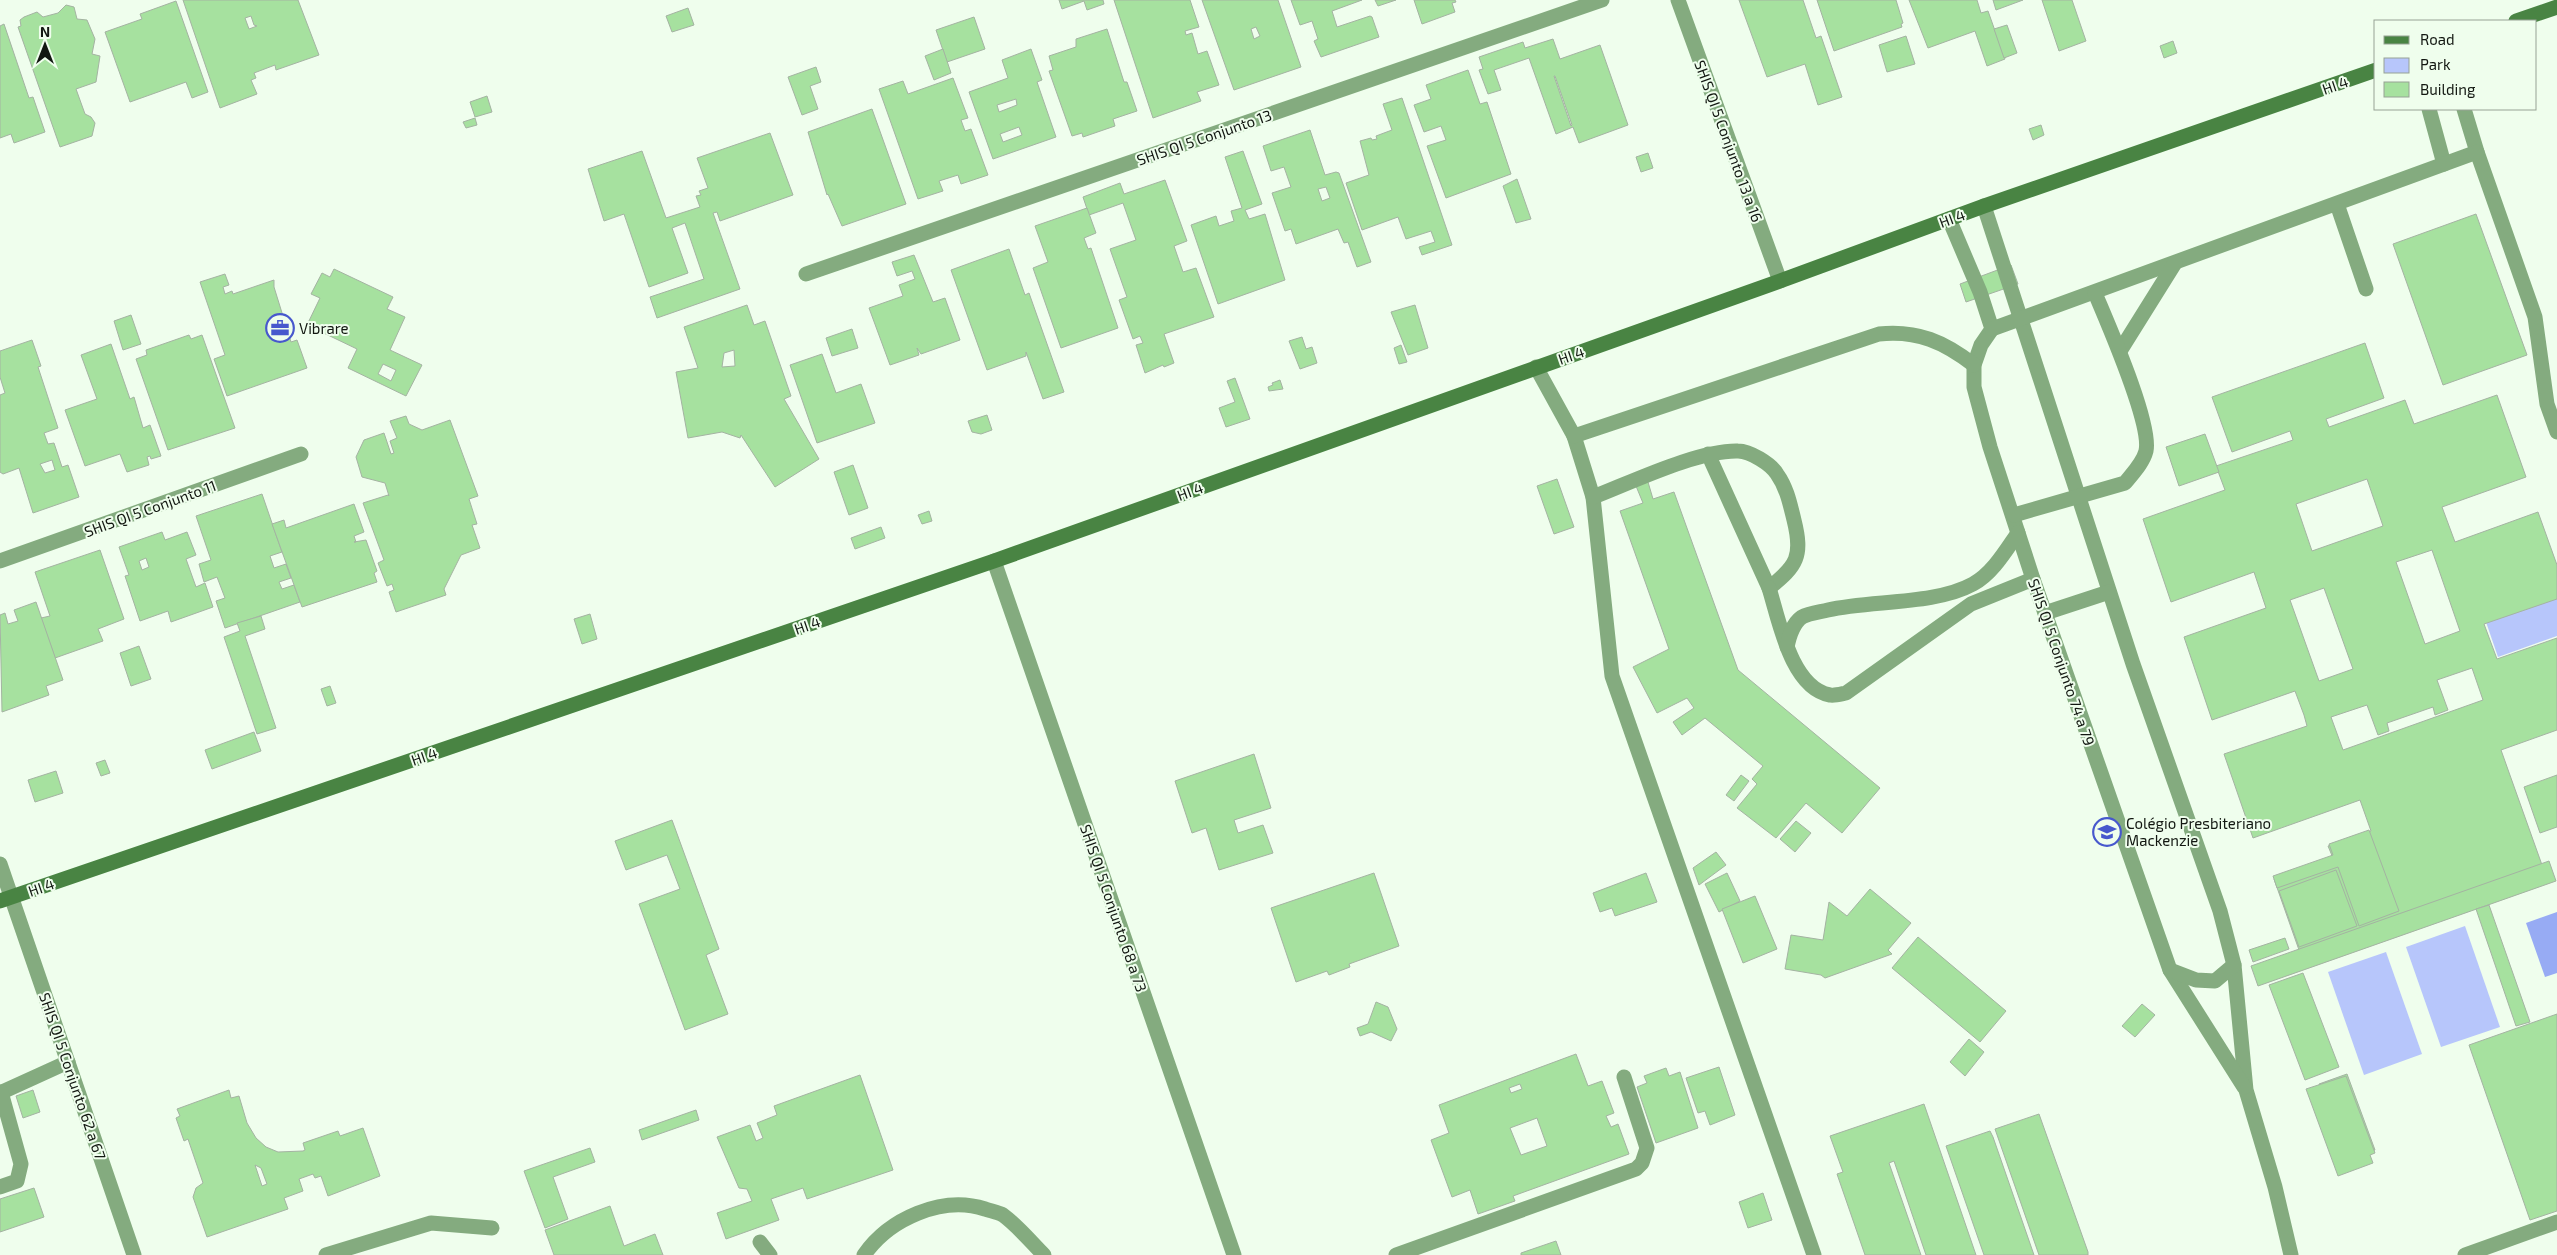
<svg xmlns="http://www.w3.org/2000/svg" width="2557" height="1255" viewBox="0 0 2557 1255" font-family="'Exo 2',sans-serif">
<style>
.green{fill:#b7c6fb}
.water{fill:#97abf4}
.building{fill:#a6e19f;stroke:#a4b3a2;fill-rule:evenodd}
.lines{fill:none;stroke-linecap:round;stroke-linejoin:round}
.lane{stroke:#84ab7f;stroke-width:15}
.street{stroke:#84ab7f;stroke-width:15}
.secondary{stroke:#498443;stroke-width:15}
.labels{text-anchor:middle;dominant-baseline:central;stroke-width:4;stroke-linejoin:round;paint-order:stroke}
.street-label{font-size:15px;fill:#121711;stroke:#effeed}
.poi-label{font-size:15px;fill:#121711;stroke:#effeed;text-anchor:start}
</style>
<rect width="100%" height="100%" fill="#effeed"/>
<g class="green">
<path d="M2557 597V636L2498 657 2486 622Z"/>
<path d="M2465 926 2500 1027 2441 1047 2406 947Z"/>
<path d="M2386 952 2422 1054 2364 1075 2328 972Z"/>
</g>
<path class="water" d="M2557 912V973L2545 977 2526 923Z"/>
<g class="building">
<path d="M183 0H298L319 55 276 70 275 65 254 73 256 78 251 80 257 94 220 108ZM251 16 254 25 257 26 249 29 245 18Z"/>
<path d="M1059 0H1103L1104 4 1087 10 1084 1 1062 9Z"/>
<path d="M1114 0H1190L1199 27 1185 31 1186 35 1192 33 1198 54 1207 51 1219 85 1197 92 1201 101 1153 118Z"/>
<path d="M1202 0H1278L1301 67 1234 90ZM1256 27 1260 36 1254 39 1251 29Z"/>
<path d="M1291 0H1362L1332 11 1337 27 1370 16 1372 17 1379 37 1321 57 1314 41 1318 39 1312 21 1300 25Z"/>
<path d="M1375 0H1396L1378 6Z"/>
<path d="M1414 0H1455L1456 2 1452 3 1455 12 1422 24Z"/>
<path d="M1739 0H1803L1816 38 1821 36 1842 97 1818 105 1805 64 1767 77Z"/>
<path d="M1817 0H1896L1903 23 1901 24 1902 27 1834 51Z"/>
<path d="M1909 0H1977L1981 13 1988 11 2005 59 1987 66 1975 31 1928 48Z"/>
<path d="M1993 0H2023L1996 10Z"/>
<path d="M2042 0H2072L2086 41 2059 51Z"/>
<path d="M176 1 208 92 192 98 186 82 130 102 105 32 142 19 140 14Z"/>
<path d="M66 5 74 7 77 19 87 20 95 39 92 54 100 56 96 82 76 89 85 114 91 117 95 123 92 136 60 147 18 27 21 26 20 20 24 17 37 12 43 17 58 13Z"/>
<path d="M688 8 694 25 672 32 666 16Z"/>
<path d="M974 17 985 49 947 62 936 30Z"/>
<path d="M4 24 29 98 33 97 45 132 14 143 11 134 0 138V26Z"/>
<path d="M2007 25 2017 53 2004 58 1994 29Z"/>
<path d="M1107 29 1124 82H1127L1137 111 1113 119 1115 126 1083 137 1082 133 1072 136 1049 71 1053 70 1049 56 1076 47V39Z"/>
<path d="M1906 36 1915 64 1887 72 1879 45Z"/>
<path d="M1553 39 1560 59 1600 45 1628 125 1579 143 1573 127 1556 134 1529 58 1494 70 1501 90 1488 94 1479 70 1483 69 1479 57 1523 42 1525 48ZM1554 76H1555L1572 125 1571 126Z"/>
<path d="M2173 41 2177 53 2164 58 2160 46Z"/>
<path d="M943 49 951 73 934 80 925 56Z"/>
<path d="M1031 49 1042 80 1037 82 1056 137 993 159 969 92 1008 78 1002 60ZM1016 99 1017 105 999 112 997 105ZM1019 127 1022 135 1003 142 1000 134Z"/>
<path d="M816 67 821 82 810 86 818 109 802 115 788 77Z"/>
<path d="M1468 70 1480 104 1487 102 1511 174 1446 198 1427 146 1446 140 1441 126 1424 132 1414 105 1431 99 1426 85Z"/>
<path d="M953 78 968 118 961 120 965 131 971 129 988 175 961 184 958 175 939 181 943 191 918 199 879 89 903 81 908 94Z"/>
<path d="M487 96 492 112 475 117 470 102Z"/>
<path d="M1402 98 1452 245 1422 255 1419 247 1435 242 1431 231 1406 239 1398 217 1362 230 1346 183 1369 175 1360 141 1371 138 1372 140 1377 139 1376 136 1392 130 1383 104Z"/>
<path d="M872 109 906 204 842 226 828 194 827 195 808 132Z"/>
<path d="M475 118 477 125 466 128 463 122Z"/>
<path d="M2041 125 2044 135 2033 140 2029 129Z"/>
<path d="M1310 130 1325 175 1336 172 1339 173 1371 262 1357 267 1348 242 1344 243 1338 229 1296 244 1291 229 1285 231 1272 193 1291 187 1284 167 1271 171 1263 146ZM1326 187 1330 198 1322 201 1318 189Z"/>
<path d="M770 133 793 195 720 221 717 212 713 213 740 289 657 318 650 297 704 279 685 223 672 228 688 273 649 287 624 214 604 221 588 169 642 151 666 218 700 207 696 196 701 195 699 191 708 188 697 158Z"/>
<path d="M1243 151 1262 204 1245 210 1249 219 1265 214 1285 280 1218 304 1191 225 1216 216 1219 226 1234 221 1231 211 1242 208 1225 157Z"/>
<path d="M1648 153 1653 168 1641 172 1636 157Z"/>
<path d="M1517 179 1531 219 1516 223 1503 186Z"/>
<path d="M1165 180 1187 241 1174 246 1183 272 1196 268 1214 317 1164 334 1174 363 1164 367 1163 365 1145 373 1136 345 1143 343 1140 336 1133 339 1119 300 1127 297 1110 249 1136 240 1123 203 1089 215 1083 197 1120 183 1124 194Z"/>
<path d="M1087 208 1096 233 1084 238 1088 249 1091 248 1118 328 1061 348 1033 268 1048 262 1035 226Z"/>
<path d="M2476 214 2527 355 2443 385 2393 244Z"/>
<path d="M1009 249 1025 295 1029 293 1064 392 1043 399 1026 352V356L987 370 951 270Z"/>
<path d="M914 255 933 302 945 298 960 340 921 354 917 348 919 355 890 365 869 308 903 296 899 285 915 279 912 271 897 276 892 262Z"/>
<path d="M2011 265 2018 284 1966 302 1960 284Z"/>
<path d="M334 269 393 297 387 309 405 317 390 350 422 365 406 396 348 368 357 349 307 325 320 298 311 294 322 273 330 277ZM383 364 396 370 391 381 378 374Z"/>
<path d="M225 274 229 285 223 287 225 294 232 291 233 294 274 280V287L291 342 297 340 307 368 227 396 214 359 225 355 200 282Z"/>
<path d="M747 305 754 325 765 321 791 396 784 399 819 459 775 487 741 435 740 438 722 432 688 438 676 372 698 368 684 327ZM734 350 735 366 722 367 724 353Z"/>
<path d="M1415 305 1428 348 1408 355 1391 312Z"/>
<path d="M131 315 141 344 123 350 114 321Z"/>
<path d="M852 329 858 348 832 356 826 338Z"/>
<path d="M189 335 191 339 202 335 235 428 168 450 136 359 147 355 146 350Z"/>
<path d="M1302 337 1306 349 1312 347 1317 363 1300 369 1289 341Z"/>
<path d="M32 340 41 366 38 367 58 428 44 433 48 444 54 443 62 467 68 465 79 497 33 513 19 468 3 474 0 472V395L5 393 0 377V351ZM52 460 55 470 45 473 40 464Z"/>
<path d="M2365 343 2384 398 2326 419 2329 427 2405 400 2414 424 2497 395 2526 477 2442 507 2455 542 2538 512 2557 565V599L2484 624 2497 659 2557 638V730L2501 750 2542 865 2358 932 2357 930 2299 950 2274 879 2333 858 2328 846 2371 831 2360 800 2253 838 2224 754 2307 726 2304 715 2295 691 2212 720 2184 637 2266 608 2254 572 2171 602 2143 519 2225 490 2216 466 2293 440 2290 431 2232 452 2212 397ZM2367 479 2383 526 2312 551 2296 504ZM2432 550 2460 631 2425 644 2396 562ZM2324 588 2353 669 2319 681 2290 600ZM2472 668 2483 700 2343 750 2331 717 2367 705 2378 735 2389 731 2387 723 2433 707 2435 715 2448 710 2437 680Z"/>
<path d="M111 344 130 399 134 397 143 428 150 425 161 456 151 459 150 456 147 457 149 465 127 472 120 454 85 466 65 410 97 399 81 355Z"/>
<path d="M1401 345 1407 362 1399 364 1394 348Z"/>
<path d="M822 354 836 393 861 384 875 423 817 443 790 365Z"/>
<path d="M1235 378 1250 419 1226 427 1219 408 1235 402 1227 381Z"/>
<path d="M1280 380 1283 389 1269 391 1268 387 1273 385 1272 383Z"/>
<path d="M987 415 992 430 981 434 972 432 968 421Z"/>
<path d="M406 416 409 424 422 430 450 420 478 496 469 499 477 524 472 525 480 548 461 555 444 589 446 595 396 612 389 592 394 590 392 584 387 586 378 563 384 560 363 503 388 495 389 496 385 483 362 477 356 457 364 440 384 433 391 454 394 453 390 441 397 438 390 421Z"/>
<path d="M2205 434 2219 472 2179 486 2166 447Z"/>
<path d="M853 465 868 508 849 515 834 472Z"/>
<path d="M1557 479 1574 527 1554 534 1537 486Z"/>
<path d="M1648 482 1653 499 1674 492 1738 670 1880 788 1842 833 1806 803 1776 838 1737 808 1757 784 1752 779 1763 766 1705 718 1682 735 1673 722 1694 708 1687 698 1657 713 1633 667 1669 649 1620 511 1643 503 1636 486Z"/>
<path d="M262 494 282 552 270 556 274 568 286 564 291 578 279 582 282 589 294 585 300 602 225 628 216 601 225 598 217 577 204 582 199 564 211 560 196 516Z"/>
<path d="M354 504 364 532 354 536 356 542H354L366 540 377 571 374 573 377 582 302 607 272 524 284 520 286 528Z"/>
<path d="M929 511 932 521 922 524 918 515Z"/>
<path d="M881 527 885 538 855 549 851 538Z"/>
<path d="M162 532 165 540 187 532 196 555 186 559 196 587 205 583 213 607 171 622 168 611 140 621 125 576 129 575 119 547ZM146 558 149 567 142 570 139 561Z"/>
<path d="M100 550 124 619 98 629 103 641 55 658 41 618 50 616 35 572Z"/>
<path d="M36 602 63 680 46 686 49 695 2 712 0 615 5 613 8 624 18 621 14 610Z"/>
<path d="M590 614 597 639 582 644 574 619Z"/>
<path d="M261 616 265 629 245 636 276 728 257 734 224 637 240 631 237 623Z"/>
<path d="M139 646 151 679 131 686 120 653Z"/>
<path d="M330 686 336 703 327 706 321 689Z"/>
<path d="M254 732 261 751 212 769 205 750Z"/>
<path d="M1254 754 1271 808 1234 820 1238 833 1263 825 1273 853 1219 870 1206 828 1192 833 1175 781Z"/>
<path d="M105 760 110 773 101 776 96 763Z"/>
<path d="M56 771 63 793 35 802 28 780Z"/>
<path d="M1741 775 1749 781 1734 801 1726 795Z"/>
<path d="M2557 775V827L2540 833 2524 787Z"/>
<path d="M672 820 719 949 706 955 728 1014 685 1030 639 904 680 889 667 855 626 870 615 841Z"/>
<path d="M1796 821 1811 833 1795 852 1780 839Z"/>
<path d="M2369 830 2399 911 2359 926 2338 867 2277 888 2273 876 2333 855 2329 844Z"/>
<path d="M1716 852 1726 865 1699 885 1693 868Z"/>
<path d="M2549 861 2556 881 2258 986 2251 966Z"/>
<path d="M2336 870 2357 926 2299 947 2279 891Z"/>
<path d="M1374 873 1399 946 1349 964 1350 967 1329 975 1327 971 1296 982 1271 908Z"/>
<path d="M1646 873 1657 902 1615 916 1612 908 1600 912 1593 893Z"/>
<path d="M1727 873 1740 901 1719 912 1705 884Z"/>
<path d="M1870 889 1911 923 1888 950 1892 954 1825 978 1821 975 1785 969 1791 935 1823 940 1829 902 1847 916Z"/>
<path d="M1755 896 1777 949 1743 963 1722 909Z"/>
<path d="M2489 905 2530 1022 2516 1026 2476 909Z"/>
<path d="M1918 937 2006 1011 1980 1042 1892 968Z"/>
<path d="M2285 938 2289 949 2253 962 2249 950Z"/>
<path d="M2303 973 2339 1067 2305 1080 2269 985Z"/>
<path d="M1376 1002 1388 1007 1397 1029 1391 1041 1371 1032 1360 1036 1357 1028 1368 1024Z"/>
<path d="M2142 1004 2155 1015 2135 1037 2122 1026Z"/>
<path d="M2557 1014V1211L2530 1220 2469 1045Z"/>
<path d="M1969 1039 1984 1052 1965 1076 1950 1062Z"/>
<path d="M1576 1054 1588 1086 1602 1081 1614 1113 1606 1116 1611 1127 1618 1124 1629 1154 1513 1196 1515 1201 1478 1214 1470 1190 1452 1197 1431 1140 1449 1133 1439 1105ZM1520 1084 1522 1089 1511 1093 1509 1088ZM1537 1118 1547 1146 1521 1155 1510 1128Z"/>
<path d="M1719 1067 1735 1115 1710 1125 1705 1111 1698 1113 1686 1078Z"/>
<path d="M1666 1068 1669 1076 1680 1072 1698 1128 1656 1143 1637 1087 1647 1083 1644 1076Z"/>
<path d="M2347 1074 2375 1150 2347 1160 2319 1084Z"/>
<path d="M860 1075 893 1170 807 1199 803 1188 771 1199 779 1220 726 1239 717 1213 752 1201 747 1189 739 1188 717 1137 750 1125 756 1141 763 1138 757 1123 777 1115 774 1106Z"/>
<path d="M2346 1076 2375 1153 2370 1155 2373 1163 2338 1176 2306 1089Z"/>
<path d="M33 1090 40 1112 23 1118 16 1096Z"/>
<path d="M229 1090 231 1098 239 1096 247 1123 256 1138 266 1147 278 1152 303 1151 305 1150 303 1143 338 1131 340 1136 363 1128 380 1176 328 1196 321 1176 315 1178 313 1174 299 1179 303 1191 284 1198 288 1209 207 1237 193 1197 196 1188 203 1183 188 1139 184 1141 176 1118 180 1116 177 1109ZM255 1165 261 1168 267 1184 262 1186Z"/>
<path d="M1924 1104 1976 1255H1926L1894 1161 1889 1163 1921 1255H1865L1837 1174 1843 1172 1830 1136Z"/>
<path d="M696 1110 699 1120 642 1140 639 1130Z"/>
<path d="M2039 1114 2088 1252V1255H2039L1995 1129Z"/>
<path d="M1990 1131 1993 1137 2034 1255H1984L1946 1146Z"/>
<path d="M590 1148 595 1162 553 1177 568 1219 545 1228 524 1171Z"/>
<path d="M34 1188 44 1217 0 1232V1199Z"/>
<path d="M1763 1193 1772 1220 1748 1228 1739 1202Z"/>
<path d="M610 1206 624 1246 655 1234 663 1255H554L545 1230Z"/>
<path d="M1556 1241 1561 1255H1521V1253Z"/>
</g>
<g class="lines">
<g class="lane">
<path d="M2429 109 2444 164"/>
<path d="M2464 109 2477 152 2535 317 2547 404 2557 432"/>
<path d="M2337 204 2366 289"/>
<path d="M1984 206 2133 664 2220 911 2234 965 2246 1090 2275 1187 2291 1255"/>
<path d="M1949 219 1980 292 1992 329 1981 345 1974 365V387L1990 447 2033 579 2170 970 2244 1087"/>
<path d="M1992 329 2477 152"/>
<path d="M2120 351 2175 263"/>
<path d="M1536 367 1574 436 1593 497 1612 676 1814 1255"/>
<path d="M1574 436 1879 334C1918 330 1944 342 1974 365"/>
<path d="M1593 497C1632 482 1698 450 1738 451 1750 451 1771 464 1777 474 1787 488 1790 504 1794 520 1803 556 1797 566 1769 588L1708 454"/>
<path d="M2014 515 2125 483C2132 474 2143 463 2146 451 2152 423 2107 322 2095 293"/>
<path d="M1769 588C1779 620 1791 688 1830 695 1834 696 1841 694 1846 693L1971 604 2033 579"/>
<path d="M2045 613 2109 592"/>
<path d="M1787 647C1789 637 1792 624 1802 617 1809 613 1820 612 1828 610 1871 600 1935 605 1973 584 1993 573 2006 550 2018 533"/>
<path d="M2170 970 2196 980 2215 981 2234 965"/>
<path d="M0 1093 68 1062"/>
<path d="M0 1187 17 1181 21 1164 1 1092"/>
<path d="M1396 1255 1636 1169 1642 1163 1647 1148 1624 1077"/>
<path d="M2465 1255 2557 1222"/>
</g>
<g class="street">
<path d="M1678 0 1780 281"/>
<path d="M806 274 1602 0"/>
<path d="M0 561 301 454"/>
<path d="M994 561 1234 1255"/>
<path d="M0 864 134 1255"/>
<path d="M760 1242 770 1255"/>
<path d="M326 1255 431 1223 492 1228"/>
<path d="M864 1255C889 1219 942 1195 985 1209 990 1211 998 1212 1003 1215 1018 1226 1031 1242 1044 1255"/>
</g>
<g class="secondary">
<path d="M2516 21 2557 7"/>
<path d="M0 901 994 561 1780 281 1984 206 2376 70"/>
</g>
</g>
<defs>
<symbol id="office-ring" viewBox="-11 -11 22 22"><circle r="9.5" fill="#effeed" stroke="#4758cd" stroke-width="1.5"/><path d="M-6-3h4V-5.5h4V-3h4V5H-6ZM-1-4.5V-3h2v-1.5ZM-6 0V1H6V0Z" fill="#4758cd"/></symbol>
<symbol id="school-ring" viewBox="-11 -11 22 22"><circle r="9.5" fill="#effeed" stroke="#4758cd" stroke-width="1.5"/><path d="M0-5L7-2L0 1L-7-2ZM-4 1L0 2.5L4 1V4Q0 6-4 4Z" fill="#4758cd"/></symbol>
</defs>
<g fill-rule="evenodd">
<use href="#office-ring" x="264" y="312" width="32" height="32"/>
<use href="#school-ring" x="2091" y="816" width="32" height="32"/>
</g>
<g class="labels">
<g class="street-label">
<text transform="translate(2335 85) rotate(-19)">HI 4</text>
<text transform="translate(1204 137) rotate(-19)">SHIS QI 5 Conjunto 13</text>
<text transform="translate(1729 141) rotate(70)">SHIS QI 5 Conjunto 13 a 16</text>
<text transform="translate(1952 218) rotate(-20)">HI 4</text>
<text transform="translate(1571 355) rotate(-19)">HI 4</text>
<text transform="translate(1190 491) rotate(-20)">HI 4</text>
<text transform="translate(150 508) rotate(-20)">SHIS QI 5 Conjunto 11</text>
<text transform="translate(807 625) rotate(-19)">HI 4</text>
<text transform="translate(2062 662) rotate(71)">SHIS QI 5 Conjunto 74 a 79</text>
<text transform="translate(424 756) rotate(-19)">HI 4</text>
<text transform="translate(41 887) rotate(-19)">HI 4</text>
<text transform="translate(1114 908) rotate(71)">SHIS QI 5 Conjunto 68 a 73</text>
<text transform="translate(73 1076) rotate(71)">SHIS QI 5 Conjunto 62 a 67</text>
</g>
<g class="poi-label">
<text x="299" y="328">Vibrare</text>
<text x="2126" y="823">Colégio Presbiteriano<tspan x="2126" dy="17">Mackenzie</tspan></text>
</g>
</g>
<rect x="2374" y="20" width="162" height="90" fill="#effeed" stroke="#97a295"/>
<rect x="2384" y="36" width="25" height="8" fill="#498443" stroke="#97a295"/>
<text x="2420" y="45" font-size="15" fill="#121711">Road</text>
<rect x="2384" y="58" width="25" height="15" fill="#b7c6fb" stroke="#97a295"/>
<text x="2420" y="70" font-size="15" fill="#121711">Park</text>
<rect x="2384" y="82" width="25" height="15" fill="#a6e19f" stroke="#97a295"/>
<text x="2420" y="95" font-size="15" fill="#121711">Building</text>
<g transform="translate(45 45)" stroke="#effeed" stroke-width="4" paint-order="stroke">
<path d="M0-4L9 19L0 12L-9 19Z" fill="#121711"/>
<text y="-8" font-size="14" font-weight="bold" text-anchor="middle" fill="#121711">N</text>
</g>
</svg>
